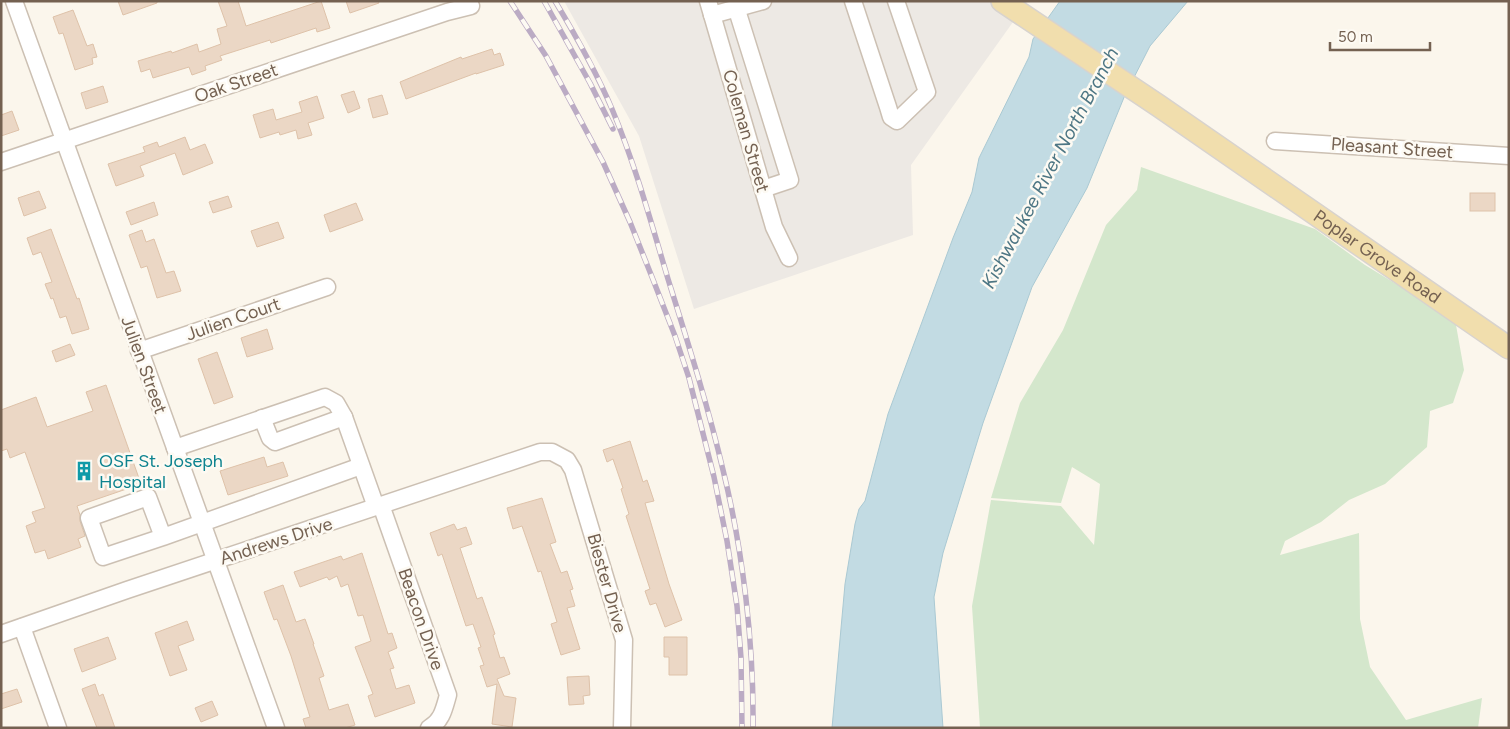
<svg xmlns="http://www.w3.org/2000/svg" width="1510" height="729" viewBox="0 0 1510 729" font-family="Figtree,sans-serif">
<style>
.industrial{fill:#ede9e4}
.green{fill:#d4e7cc}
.water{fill:#c2dbe3;stroke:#aac9d3}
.building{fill:#ebd7c5;stroke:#dec2a9}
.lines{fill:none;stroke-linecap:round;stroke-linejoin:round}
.minor-casing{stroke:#ccc0b3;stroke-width:19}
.major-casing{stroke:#d8d3ce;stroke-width:24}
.minor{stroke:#fff;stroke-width:16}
.major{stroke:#f1dead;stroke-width:21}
.rail-casing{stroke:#bbabc4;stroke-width:5.5}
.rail{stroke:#fdfaf3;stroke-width:4;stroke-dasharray:11;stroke-linecap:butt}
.labels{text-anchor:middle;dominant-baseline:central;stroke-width:5;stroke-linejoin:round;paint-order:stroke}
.street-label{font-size:18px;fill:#746151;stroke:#fdfaf3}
.culture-label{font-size:18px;fill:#0d838f;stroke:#fdfaf3;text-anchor:start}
.water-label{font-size:19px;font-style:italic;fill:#4d7684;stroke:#fdfaf3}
</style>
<rect width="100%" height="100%" fill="#fbf6ec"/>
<path class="industrial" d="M564 1H1028L911 165 913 235 694 309 639 136Z"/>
<path class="green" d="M1141 167 1315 229 1365 265 1442 312 1456 325 1464 370 1453 403 1430 411 1427 447 1385 484 1349 500 1321 522 1285 541 1280 555 1359 533 1360 619 1370 667 1406 720 1482 698 1478 728H980L972 606 991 500 1061 506 1094 545 1100 484 1072 467 1061 503 991 498 1020 403 1063 330 1106 225 1137 190Z"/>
<path class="water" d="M1060 1H1188L1150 46 1125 95 1087 188 1032 287 983 423 943 553 934 597 943 728H832L845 584 855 524 859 509 865 501 888 414 953 238 972 192 979 158 1029 57 1033 39Z"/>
<g class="building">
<path d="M118 1H157V3L123 15Z"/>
<path d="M218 1H238L246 26 321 1 330 28 317 32 316 28 271 43 270 40 220 56 222 60 205 66 206 70 192 75 189 67 153 78 150 69 141 72 138 61 171 51 172 53 197 44 199 52 221 44 217 29 227 26Z"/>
<path d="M346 1H378L379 3 350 13Z"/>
<path d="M73 10 87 46 93 44 97 57 92 58 93 64 75 70 63 33 59 34 53 17Z"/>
<path d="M492 49 494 55 500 53 504 65 476 74V73L406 99 400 82 461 57 462 59Z"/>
<path d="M103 86 108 102 86 109 81 93Z"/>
<path d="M354 91 360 108 348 113 341 95Z"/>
<path d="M382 95 388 114 373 118 368 99Z"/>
<path d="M317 96 324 118 308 123 312 135 298 139 296 130 280 135 279 132 260 138 253 115 273 109 276 120 302 112 299 102Z"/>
<path d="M12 111 19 130 1 136V115Z"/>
<path d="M185 137 190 150 205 144 213 163 183 175 175 153 140 166 144 176 116 186 108 164 145 152 143 147 157 142 159 147Z"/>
<path d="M39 191 46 208 24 216 18 198Z"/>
<rect x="1470" y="193" width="25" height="18"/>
<path d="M228 196 232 207 213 213 209 202Z"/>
<path d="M154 202 158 215 131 225 126 212Z"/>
<path d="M356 203 363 220 330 232 324 215Z"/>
<path d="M278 222 284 238 257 247 251 231Z"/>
<path d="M51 229 77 299 79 298 89 329 72 334 66 316 60 318 53 298 51 299 45 284 52 282 41 252 33 255 27 238Z"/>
<path d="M142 230 146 242 154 239 166 273 174 271 181 291 157 298 147 266 141 268 129 235Z"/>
<path d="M267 329 273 349 247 357 241 338Z"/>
<path d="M70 344 75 355 56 362 52 351Z"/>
<path d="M217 352 233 397 214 404 198 359Z"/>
<path d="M106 385 141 484 77 506 80 515V521L85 536 78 539 81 547 48 559 45 550 35 553 26 526 36 522 32 512 45 508 25 452 10 458 7 449 1 451V410L36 397 47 427 93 411 86 392Z"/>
<path d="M630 441 643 482 647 480 654 501 645 503 669 584 682 620 665 627 656 603 650 605 645 591 650 589 626 516 629 514 621 489 623 488 613 459 607 462 603 450Z"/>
<path d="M264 457 267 467 283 462 288 476 228 495 220 471Z"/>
<path d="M542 498 556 542 550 544 561 573 567 571 573 589 570 590 575 606 567 608 580 649 561 655 551 624 557 622 541 571 538 572 522 526 513 529 507 508Z"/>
<path d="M454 524 457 530 466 527 472 544 460 548 477 599 482 597 495 634 493 635 500 658 504 657 510 674 497 679 504 696 516 698 512 727 492 724 497 684 487 687 480 666 484 665 478 648 481 647 473 624 466 626 442 554 438 556 430 533Z"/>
<path d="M362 553 388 634 392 633 397 648 388 652 394 668 390 669 396 689 409 685 415 703 375 717 368 696 373 694 355 647 371 641 363 615 358 616 348 584 341 587 337 576 329 580 327 577 300 587 294 572 341 556 343 560Z"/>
<path d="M283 585 296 622 305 619 314 644H313L324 676 319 678 329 710 348 704 355 725 345 728H306L303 719 310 717 291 656 277 619 274 620 264 592Z"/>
<path d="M187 621 194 640 178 646 187 670 170 676 155 633Z"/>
<path d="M108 637 116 659 82 672 74 649Z"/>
<path d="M664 637H687V675H669V657H664Z"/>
<path d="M589 676 590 695 583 696 584 704 569 705 567 677Z"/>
<path d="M95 684 99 696 103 694 115 728H97L82 689Z"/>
<path d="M17 689 22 702 1 709V694Z"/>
<path d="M212 701 218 715 201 722 195 708Z"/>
</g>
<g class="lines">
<defs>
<g id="minor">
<path d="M14 1 276 728"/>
<path d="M708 1 774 227 789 258"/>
<path d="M853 1 888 107 891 117 897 121 927 92 896 1"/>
<path d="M736 7 790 180 763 189"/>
<path d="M712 15 763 1"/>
<path d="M1275 141 1509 156"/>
<path d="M1 162 447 12 471 6"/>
<path d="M139 351 327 287"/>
<path d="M262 418 270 438 275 442 344 417"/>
<path d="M175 448 325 397 336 403 344 417 376 507"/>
<path d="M381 505 448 695C444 709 442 721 429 728"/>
<path d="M163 537 103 557 89 518 148 497 163 537 361 466"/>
<path d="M22 627 58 728"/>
<path d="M1 634 127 590 540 452H552L567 460 573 470 624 640 622 728"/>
</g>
<g id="major">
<path id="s1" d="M1002 1 1159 106 1509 348"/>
</g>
</defs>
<use href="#minor" class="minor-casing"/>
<use href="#major" class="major-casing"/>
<use href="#minor" class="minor"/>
<use href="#major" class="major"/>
<defs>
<g id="rail">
<path d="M510 1 546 56 603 162 630 222 652 277 675 336 689 378 714 477 727 541 737 606 741 658 742 728"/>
<path d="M544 1 590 83 613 129"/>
<path d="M555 1C576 36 596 71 612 109 635 164 651 222 668 279 688 343 708 406 723 470 743 551 754 644 753 728"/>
</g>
</defs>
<use href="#rail" class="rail-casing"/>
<use href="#rail" class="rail"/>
</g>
<defs>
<symbol id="building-bare" viewBox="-9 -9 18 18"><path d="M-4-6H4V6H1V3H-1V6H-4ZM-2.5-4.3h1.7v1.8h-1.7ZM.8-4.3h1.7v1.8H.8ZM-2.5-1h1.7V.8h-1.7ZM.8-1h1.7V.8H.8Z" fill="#0f9aa8" stroke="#fdfaf3" stroke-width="2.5" paint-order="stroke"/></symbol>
</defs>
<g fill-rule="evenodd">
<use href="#building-bare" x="70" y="457" width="28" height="28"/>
</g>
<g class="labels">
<g class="street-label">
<text transform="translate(236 83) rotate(-19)">Oak Street</text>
<text transform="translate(746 131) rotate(74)">Coleman Street</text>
<text transform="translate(1392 148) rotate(4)">Pleasant Street</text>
<text stroke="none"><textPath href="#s1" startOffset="454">Poplar Grove Road</textPath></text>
<text transform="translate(233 319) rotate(-19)">Julien Court</text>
<text transform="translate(144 365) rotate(70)">Julien Street</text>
<text transform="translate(276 541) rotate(-18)">Andrews Drive</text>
<text transform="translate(607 583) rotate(74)">Biester Drive</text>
<text transform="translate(421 619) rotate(71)">Beacon Drive</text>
</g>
<g class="culture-label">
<text x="99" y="461">OSF St. Joseph<tspan x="99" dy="21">Hospital</tspan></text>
</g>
<g class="water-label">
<text transform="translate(1050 168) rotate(-62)">Kishwaukee River North Branch</text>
</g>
</g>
<rect width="1510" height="729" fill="none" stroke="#746151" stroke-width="5"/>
<path d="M1330 42v8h100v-8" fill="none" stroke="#746151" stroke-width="2.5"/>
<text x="1338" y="42" font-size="15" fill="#746151" stroke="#fdfaf3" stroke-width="4" paint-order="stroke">50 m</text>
</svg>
